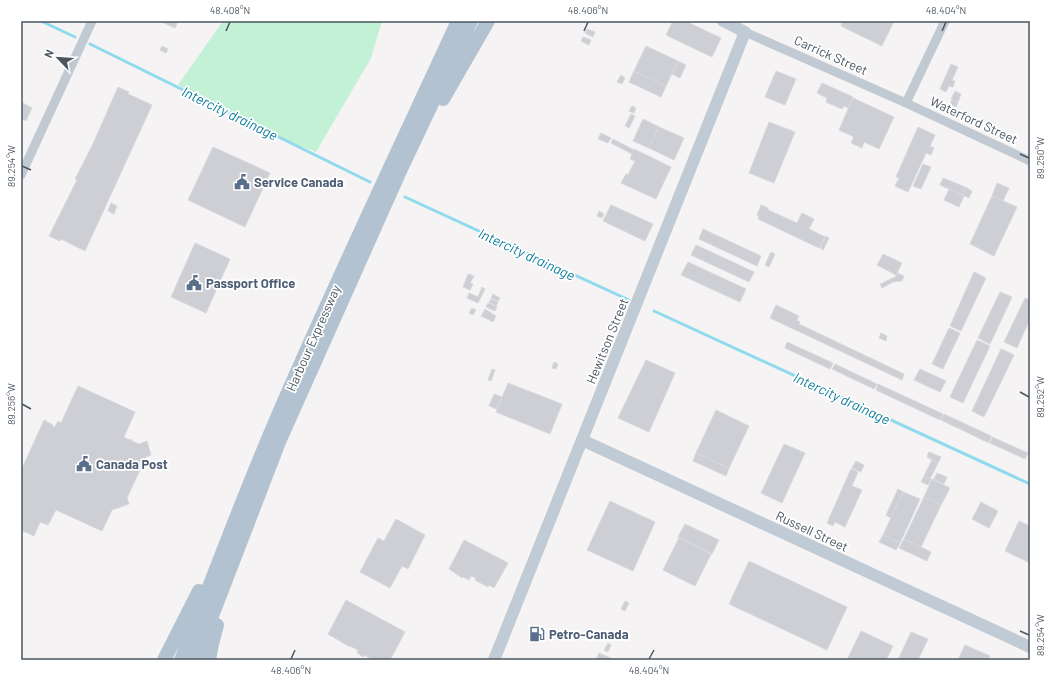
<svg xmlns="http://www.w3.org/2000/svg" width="1051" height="681" viewBox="0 0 1051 681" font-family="Barlow,sans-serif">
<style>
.green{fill:#c3f1d5}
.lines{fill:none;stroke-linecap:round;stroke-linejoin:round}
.stream{stroke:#90daee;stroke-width:3}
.building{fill:#cdcfd5;stroke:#d7d9de}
.street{stroke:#c1cad2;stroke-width:9}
.secondary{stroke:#c1cbd6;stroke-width:12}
.primary{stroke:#b3c2d1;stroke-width:14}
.ticks{fill:none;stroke:#4a5661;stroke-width:1.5}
.labels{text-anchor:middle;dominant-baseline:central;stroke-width:3.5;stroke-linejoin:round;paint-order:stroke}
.street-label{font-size:13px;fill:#4a5661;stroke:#fff}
.service-label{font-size:13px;font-weight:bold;fill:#4e5e75;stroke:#fff;text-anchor:start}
.water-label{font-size:14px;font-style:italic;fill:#0c7c9b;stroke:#fff}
.neatline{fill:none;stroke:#4a5661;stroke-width:1.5}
.ticks-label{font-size:10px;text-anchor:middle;fill:#4a5661}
</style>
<rect width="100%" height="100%" fill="#f5f3f3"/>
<path class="green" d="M223 21H382L371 58 316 152 269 134 178 85Z"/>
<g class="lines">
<g class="stream">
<path d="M41 21 75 37"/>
<path d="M90 44 370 182"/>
<path d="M405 197 629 300"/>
<path d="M654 311 1030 484"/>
</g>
</g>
<g class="building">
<path d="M160 21H178L175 28Z"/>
<path d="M673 21H685L721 38 712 57 666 35Z"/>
<path d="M843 21H894L882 46 841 26Z"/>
<path d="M587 29 595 32 593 37 585 33Z"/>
<path d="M583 37 591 40 589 45 581 41Z"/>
<path d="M162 46 168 49 166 53 160 50Z"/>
<path d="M646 46 678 61 666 86 634 71Z"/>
<path d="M678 61 686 65 680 78 672 74Z"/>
<path d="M951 64 958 67 952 80 955 81 953 87 949 86 946 92 940 89Z"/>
<path d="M634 71 666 86 661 97 629 82Z"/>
<path d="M776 71 796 79 785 105 765 97Z"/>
<path d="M621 75 625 78 622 84 617 82Z"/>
<path d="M822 83 853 97 848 108 844 106 842 109 826 102 827 98 817 93Z"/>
<path d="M118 87 129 92 128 94 152 105 85 251 61 239 60 241 49 236 77 180 75 179 93 144Z"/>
<path d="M955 91 961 94 958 102 951 99Z"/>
<path d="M853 98 894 117 879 149 864 142 862 148 851 143 854 137 839 130Z"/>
<path d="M952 100 958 102 956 107 950 104Z"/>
<path d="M21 102 32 108 26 121 21 118Z"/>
<path d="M632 106 636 108 634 113 629 111Z"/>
<path d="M631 114 635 116 629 128 625 126Z"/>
<path d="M643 119 659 127 649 148 633 141Z"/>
<path d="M769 122 795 132 774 183 749 173Z"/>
<path d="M659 127 684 138 674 160 649 148Z"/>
<path d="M918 127 935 135 930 146 934 148 931 155 926 153 908 192 895 186 899 178 896 177Z"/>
<path d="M601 133 611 138 608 143 598 139Z"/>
<path d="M613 139 634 150 632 154 611 143Z"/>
<path d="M213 147 270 173 245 227 188 200Z"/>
<path d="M634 149 671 167 656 199 621 183 626 174 628 175 635 161 630 159Z"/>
<path d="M923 164 931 167 921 189 913 186Z"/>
<path d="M943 178 965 187 962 195 940 185Z"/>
<path d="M997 183 1009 188 1003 201 992 196Z"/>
<path d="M965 187 972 191 969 198 962 195Z"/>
<path d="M949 189 964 196 959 207 944 200Z"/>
<path d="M992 196 1017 207 994 256 970 244Z"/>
<path d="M111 203 117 206 114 214 108 211Z"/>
<path d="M611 205 653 224 645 241 603 221Z"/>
<path d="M761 205 768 208V210L797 223 802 213 814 219 809 229 825 237 819 248 758 219 759 216 757 215Z"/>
<path d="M599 211 604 214 602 218 597 216Z"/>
<path d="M703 229 761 256 757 266 699 239Z"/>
<path d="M826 236 829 238 823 250 820 248Z"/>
<path d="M195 243 230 259 206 313 171 297Z"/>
<path d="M696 245 754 272 749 282 691 255Z"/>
<path d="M771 252 775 254 769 267 765 265Z"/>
<path d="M883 254 902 263 896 275 877 265Z"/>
<path d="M688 262 746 289 740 302 681 275Z"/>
<path d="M974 272 986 278 961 331 950 326Z"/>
<path d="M898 273 904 276 902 281 893 282 882 288 880 284 895 277Z"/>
<path d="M468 274 474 276 470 283 473 284 470 290 463 287Z"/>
<path d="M482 287 485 289 478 303 467 298 469 293 478 297Z"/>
<path d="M1000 292 1012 297 990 344 978 338Z"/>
<path d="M493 294 500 298 498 301 491 298Z"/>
<path d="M1025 298 1030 300V319L1017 348 1004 342Z"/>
<path d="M491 299 498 302 496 306 489 302Z"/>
<path d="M488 303 497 307 495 311 486 307Z"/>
<path d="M776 305 799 316 797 320 800 322 799 324 904 374 902 380 770 318Z"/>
<path d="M472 308 476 310 473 315 469 313Z"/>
<path d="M485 309 496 316 493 322 481 316Z"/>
<path d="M949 328 960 333 943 369 932 364Z"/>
<path d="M881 333 887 336 886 341 879 338Z"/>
<path d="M977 340 990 346 963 403 950 397Z"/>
<path d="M787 342 833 363 830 369 785 348Z"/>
<path d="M1001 349 1014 355 984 417 972 411Z"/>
<path d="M646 360 675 373 649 432 618 418Z"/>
<path d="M554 362 558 364 556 369 552 368Z"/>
<path d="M835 364 877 384 874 389 832 369Z"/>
<path d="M492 369 495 370 491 381 488 380Z"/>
<path d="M920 369 946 381 940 392 914 380Z"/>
<path d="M508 383 562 404 550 434 496 412Z"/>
<path d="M878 384 943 414 940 420 876 390Z"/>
<path d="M78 386 135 412 124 437 129 440 131 439 132 441 139 444 147 441 151 455 146 457 127 498 129 504 112 510 102 531 56 510 48 525 40 522 34 536 21 530V471L44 420 53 425 52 426 55 427 58 421 61 423Z"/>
<path d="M494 394 502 397 497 409 489 406Z"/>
<path d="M716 410 749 426 729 468 696 453Z"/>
<path d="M944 414 991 436 989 443 941 420Z"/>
<path d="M992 437 1028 453 1025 459 990 443Z"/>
<path d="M784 444 805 453 782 503 761 493Z"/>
<path d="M929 452 941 457 938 463 927 457Z"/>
<path d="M696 453 729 468 726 476 693 461Z"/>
<path d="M932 460 938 463 930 479 924 476Z"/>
<path d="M856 461 864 465 861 472 852 468Z"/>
<path d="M851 469 858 472 852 486 862 490 845 527 835 522 833 526 827 523Z"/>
<path d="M937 473 947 477 944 484 934 479Z"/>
<path d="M924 476 931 479 928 485 921 482Z"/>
<path d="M932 479 950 488 941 505 924 497Z"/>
<path d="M898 489 903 492 891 518 886 515Z"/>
<path d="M903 492 920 499 900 543 883 535Z"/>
<path d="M924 497 941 505 921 547 904 539Z"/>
<path d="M610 501 655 522 633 571 587 550Z"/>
<path d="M981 502 998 511 989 528 972 519Z"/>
<path d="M396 519 425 535 408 569 402 566 390 588 360 572 378 538 384 541Z"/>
<path d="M1019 521 1030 526V563L1005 551Z"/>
<path d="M685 524 719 540 712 554 678 537Z"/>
<path d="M883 535 900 543 896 550 879 542Z"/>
<path d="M679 538 711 554 695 586 663 570Z"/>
<path d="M904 539 931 552 927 561 899 548Z"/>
<path d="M464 540 508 563 494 588 489 585 488 587 475 580 476 578 471 576 469 580 463 577 462 578 449 569Z"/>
<path d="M749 561 847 607 827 650 729 604Z"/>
<path d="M346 600 405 632 390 660H373L364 655 363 657 357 653 358 650 350 646V647L328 634Z"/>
<path d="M625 601 629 603 625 611 621 609Z"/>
<path d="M861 631 893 646 886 660H847Z"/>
<path d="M911 632 928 639 918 660H898Z"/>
<path d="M608 643 611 645 608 652 604 650Z"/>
<path d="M965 645 990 656 988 660H958Z"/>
<path d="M599 653 615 660H596Z"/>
</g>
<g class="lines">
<g class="street">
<path d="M745 32 906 103 1030 161"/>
<path d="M906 103 945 21"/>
<path d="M21 175 92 21"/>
</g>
<g class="secondary">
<path d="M582 440 1030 647"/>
<path d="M494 660 745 32 723 21"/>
</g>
<g class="primary">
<path d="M443 99 488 21"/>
<path d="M164 660 199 591"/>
<path d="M181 660C213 577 244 494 279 413 336 281 398 151 458 21"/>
<path d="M195 660 279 442 400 171 471 21"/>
<path d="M209 660 212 644 217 625"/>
</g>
</g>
<path class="ticks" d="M226 31 230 22M584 31 588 22M942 31 946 22M1020 154 1029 158M22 166 31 170M1020 392 1029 397M22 404 31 409M1020 631 1029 635M291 659 295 650M649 659 654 650"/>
<defs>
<symbol id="civic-bare" viewBox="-9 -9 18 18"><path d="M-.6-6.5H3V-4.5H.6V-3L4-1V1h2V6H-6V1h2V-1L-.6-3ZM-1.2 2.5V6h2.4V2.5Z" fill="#5c6f8a" stroke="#fff" stroke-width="2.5" paint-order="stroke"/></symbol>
<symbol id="fuel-bare" viewBox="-9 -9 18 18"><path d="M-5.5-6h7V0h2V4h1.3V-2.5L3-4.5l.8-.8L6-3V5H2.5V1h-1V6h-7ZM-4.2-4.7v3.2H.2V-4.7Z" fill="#5c6f8a" stroke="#fff" stroke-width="2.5" paint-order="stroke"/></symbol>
</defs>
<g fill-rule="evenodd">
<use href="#civic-bare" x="231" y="171" width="22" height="22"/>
<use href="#civic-bare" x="183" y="272" width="22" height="22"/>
<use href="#civic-bare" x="73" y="453" width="22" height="22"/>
<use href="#fuel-bare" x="526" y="623" width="22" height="22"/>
</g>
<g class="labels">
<g class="street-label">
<text transform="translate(831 55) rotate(24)">Carrick Street</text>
<text transform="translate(974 120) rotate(25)">Waterford Street</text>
<text transform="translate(313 338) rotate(-66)">Harbour Expressway</text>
<text transform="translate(607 341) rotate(-68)">Hewitson Street</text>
<text transform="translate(812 531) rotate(25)">Russell Street</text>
</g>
<g class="service-label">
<text x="254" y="182">Service Canada</text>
<text x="206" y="283">Passport Office</text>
<text x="96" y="464">Canada Post</text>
<text x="549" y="634">Petro-Canada</text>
</g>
<g class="water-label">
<text transform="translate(230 113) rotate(26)">Intercity drainage</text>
<text transform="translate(527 254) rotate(25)">Intercity drainage</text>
<text transform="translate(842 398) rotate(25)">Intercity drainage</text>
</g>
</g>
<rect width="1051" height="681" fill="none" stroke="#ffffff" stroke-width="44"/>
<g transform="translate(58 58) rotate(295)" stroke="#ffffff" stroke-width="3" paint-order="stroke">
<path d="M0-3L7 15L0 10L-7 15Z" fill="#4a5661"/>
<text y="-6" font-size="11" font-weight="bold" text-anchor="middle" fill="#4a5661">N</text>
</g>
<rect x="22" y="22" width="1007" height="637" class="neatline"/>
<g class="ticks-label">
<text x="230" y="14">48.408°N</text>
<text x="588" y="14">48.406°N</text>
<text x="946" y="14">48.404°N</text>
<text transform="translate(1040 158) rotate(-90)" y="4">89.250°W</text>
<text transform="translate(11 166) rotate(-90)" y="4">89.254°W</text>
<text transform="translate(1040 397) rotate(-90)" y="4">89.252°W</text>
<text transform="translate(11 404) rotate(-90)" y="4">89.256°W</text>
<text transform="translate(1040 635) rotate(-90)" y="4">89.254°W</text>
<text x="291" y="674">48.406°N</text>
<text x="649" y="674">48.404°N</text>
</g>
</svg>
